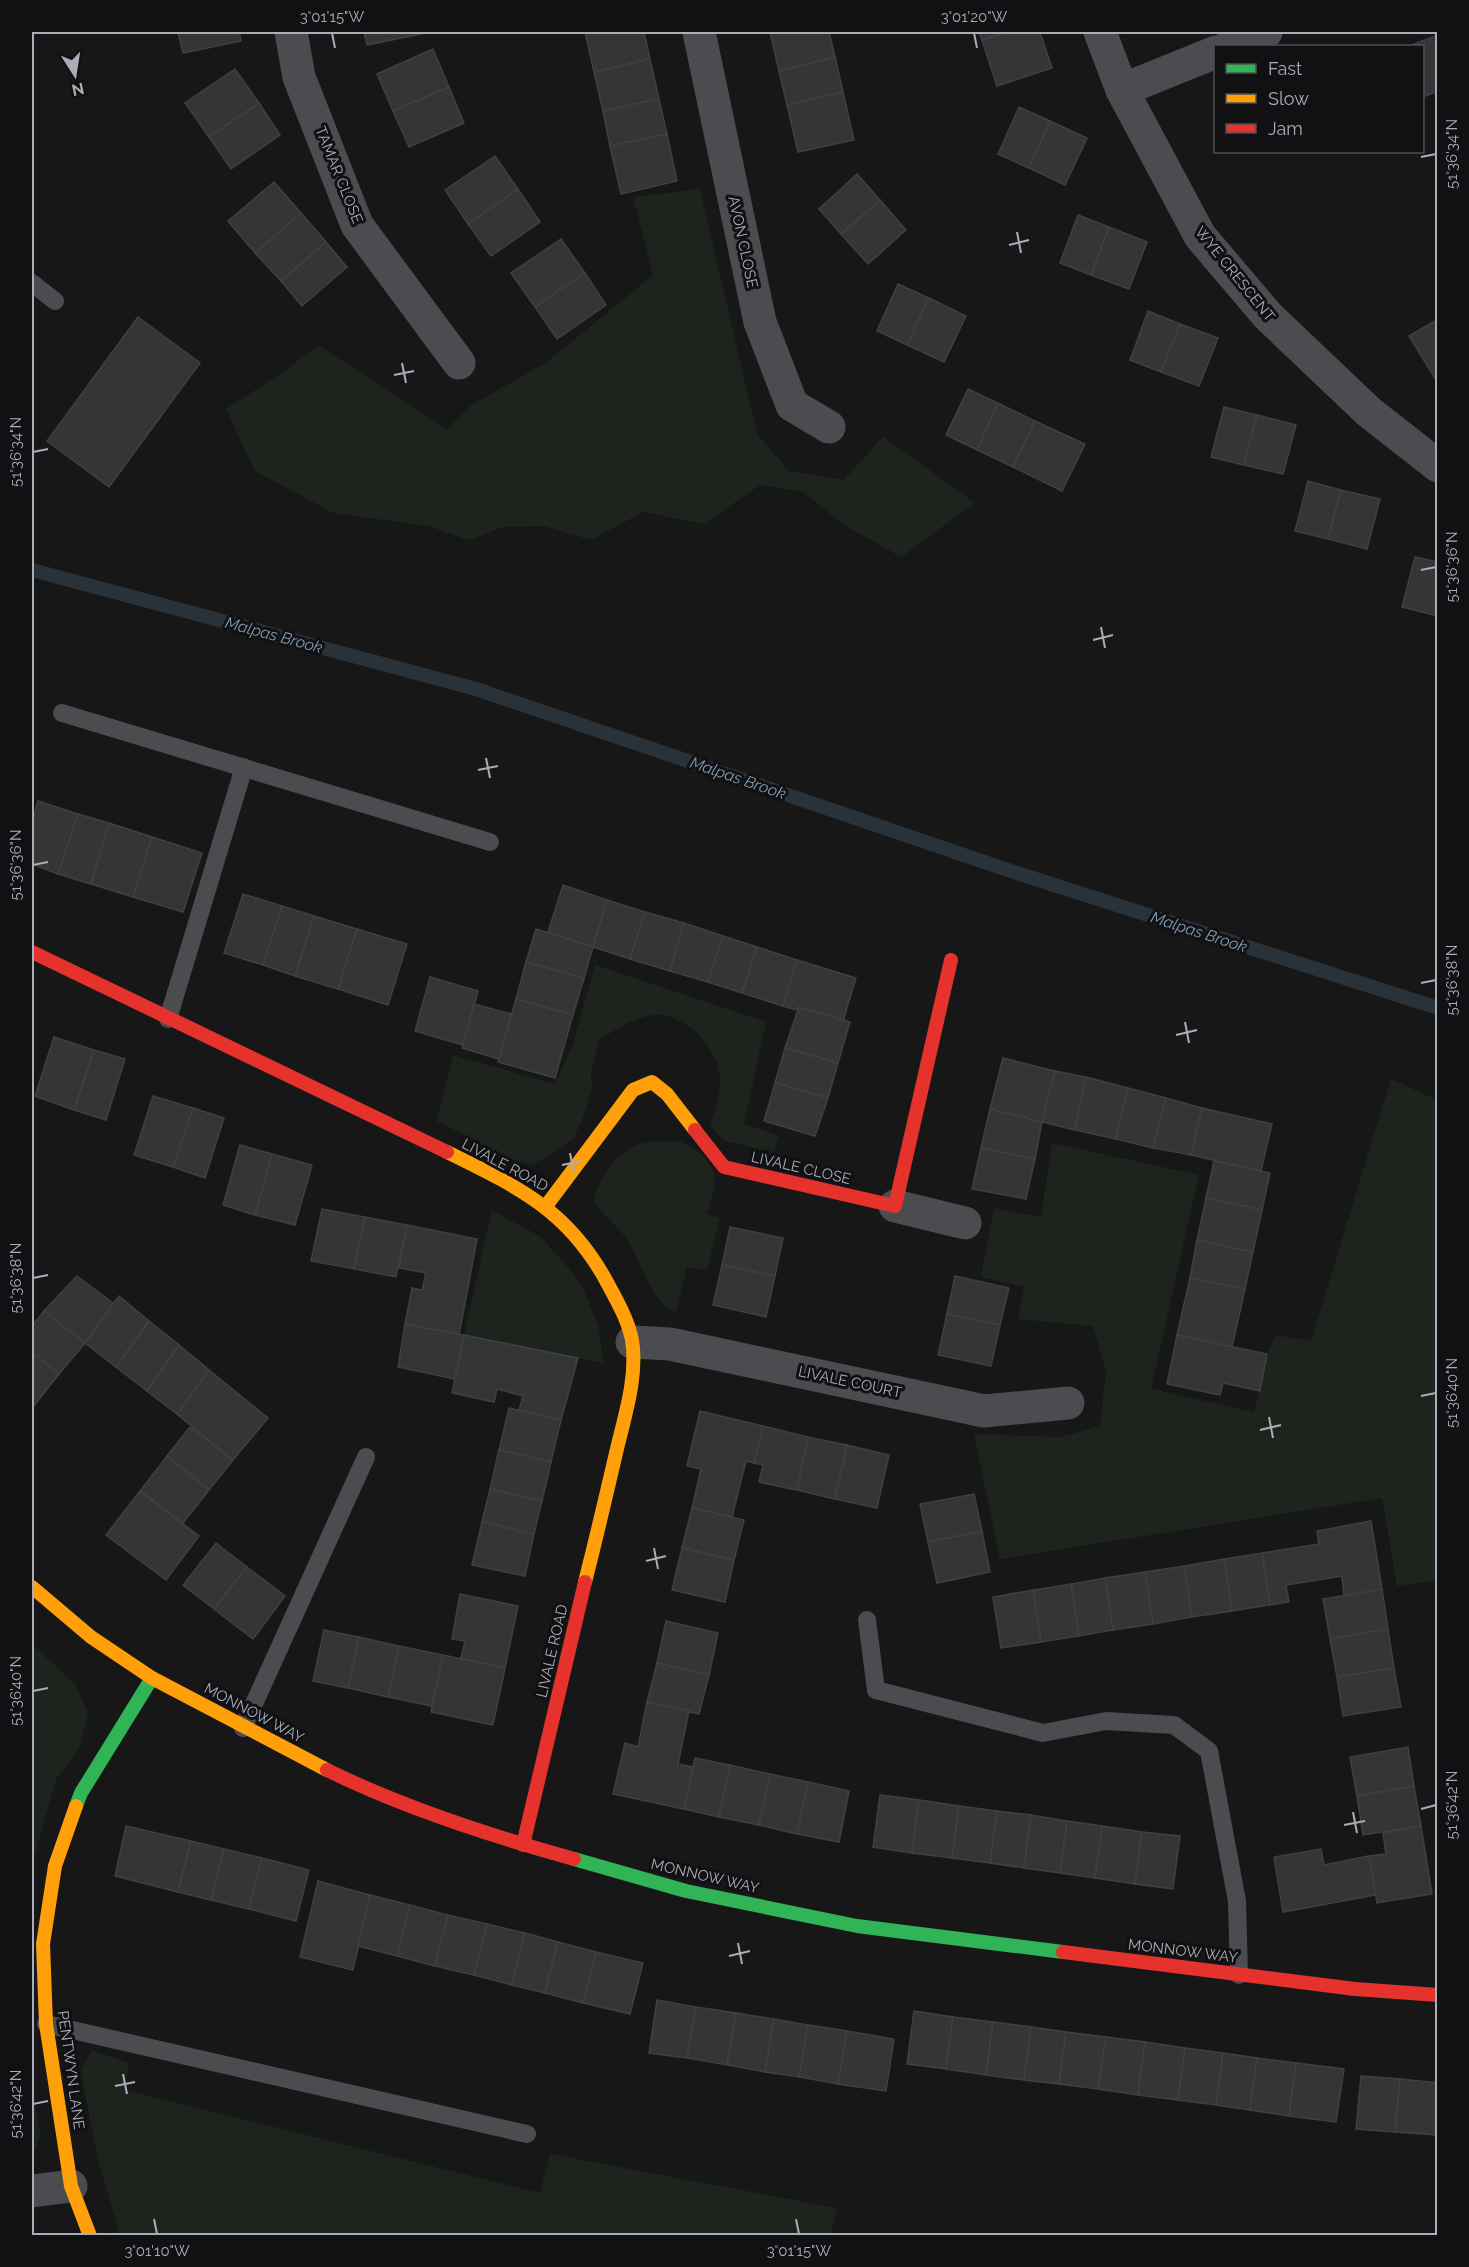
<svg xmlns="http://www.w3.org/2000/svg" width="1469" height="2267" viewBox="0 0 1469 2267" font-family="Raleway,sans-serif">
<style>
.green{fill:#1d241e}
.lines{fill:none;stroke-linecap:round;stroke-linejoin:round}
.stream{stroke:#2a3239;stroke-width:14}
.building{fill:#353536;stroke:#3f4043;stroke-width:1.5}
.lane{stroke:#4b4c50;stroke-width:18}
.street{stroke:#4b4c50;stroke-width:33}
.fast{stroke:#30b455;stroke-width:14}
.slow{stroke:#ff9f0a;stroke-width:14}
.jam{stroke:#e5322d;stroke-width:14}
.ticks{fill:none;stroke:#a8adb8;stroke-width:2}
.labels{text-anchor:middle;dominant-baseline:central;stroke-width:6;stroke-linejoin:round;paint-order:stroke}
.street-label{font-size:15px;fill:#a8adb8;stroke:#111113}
.water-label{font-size:16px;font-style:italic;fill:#7f9bb3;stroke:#111113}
.neatline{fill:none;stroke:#a8adb8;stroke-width:2}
.ticks-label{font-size:15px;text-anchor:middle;fill:#a8adb8}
</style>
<rect width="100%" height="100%" fill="#171717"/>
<g class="green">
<path d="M700 189 757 434 789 471 844 480 883 437 975 503 901 557 846 526 803 492 760 485 704 524 643 512 591 540 544 526 503 527 469 540 428 526 333 513 255 471 226 409 286 370 318 345 447 429 470 406 547 362 653 275 633 197Z"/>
<path d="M595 965 766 1022 744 1124 779 1136 774 1152 725 1141 710 1125C714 1111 721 1096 720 1080 720 1050 685 1012 654 1015 634 1017 615 1030 599 1040L591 1074 592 1089 582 1120 573 1139 543 1159 532 1164 511 1160 437 1121 453 1055 555 1084 573 1044Z"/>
<path d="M1391 1079 1437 1100V1580L1397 1586 1382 1498 1000 1559 974 1434 1061 1437 1100 1426 1106 1372 1093 1326 1018 1319 1024 1287 981 1277 994 1208 1041 1217 1052 1143 1199 1175 1151 1389 1254 1412 1267 1354 1275 1335 1311 1341Z"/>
<path d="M679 1141C694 1147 716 1163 715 1182 714 1192 709 1204 707 1214L720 1218 707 1270 687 1267 676 1312C648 1300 644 1265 628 1241 619 1227 604 1215 594 1202 598 1178 617 1153 640 1144 651 1140 667 1142 679 1141Z"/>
<path d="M492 1210 541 1237 570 1270 583 1288 598 1325 604 1363 464 1335Z"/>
<path d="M32 1644 75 1684 88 1713 80 1747 56 1779 35 1854 32 1851Z"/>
<path d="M92 2050 129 2063 125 2090 540 2193 550 2154 837 2208 830 2236 120 2235 97 2156 81 2071Z"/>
<path d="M32 2087 41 2135 32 2159Z"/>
</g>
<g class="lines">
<path class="stream" d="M32 570 476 689 1020 874 1438 1008"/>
</g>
<g class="building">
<path d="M178 32H239L241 41 183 53Z"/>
<path d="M364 32H426V33L367 45Z"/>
<path d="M585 32H644L650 59 594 72Z"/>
<path d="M770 32H829L835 57 779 71Z"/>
<path d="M979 32H1008L982 40Z"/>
<path d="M1008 32H1040L1052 68 997 86 982 40Z"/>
<path d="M1438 35V91L1423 97 1422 46H1409Z"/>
<path d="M433 49 449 87 393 111 377 74Z"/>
<path d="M835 57 843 92 787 105 779 71Z"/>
<path d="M650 59 659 99 603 111 594 72Z"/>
<path d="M235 69 259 103 209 137 185 103Z"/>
<path d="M449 87 464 123 409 147 393 111Z"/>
<path d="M843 92 854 140 798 152 787 105Z"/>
<path d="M659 99 667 134 610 146 603 111Z"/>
<path d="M259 103 280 135 231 169 209 137Z"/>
<path d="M1019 107 1050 121 1029 168 998 154Z"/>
<path d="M1050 121 1087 138 1065 185 1029 168Z"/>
<path d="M667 134 677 181 621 194 610 146Z"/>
<path d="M495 156 518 189 468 224 445 190Z"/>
<path d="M857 174 880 200 841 234 819 209Z"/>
<path d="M274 182 301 213 255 253 228 221Z"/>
<path d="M518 189 540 222 491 256 468 224Z"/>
<path d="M880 200 906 230 868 264 841 234Z"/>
<path d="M301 213 326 242 281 281 255 253Z"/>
<path d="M1078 215 1109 227 1091 275 1060 263Z"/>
<path d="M1109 227 1147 242 1129 289 1091 275Z"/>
<path d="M561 239 585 273 535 307 511 273Z"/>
<path d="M326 242 347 267 302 306 281 281Z"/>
<path d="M585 273 606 305 557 339 535 307Z"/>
<path d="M898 284 929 298 907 345 877 331Z"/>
<path d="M929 298 966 316 944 362 907 345Z"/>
<path d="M1148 311 1180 324 1161 372 1130 360Z"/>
<path d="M138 317 200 363 109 487 47 441Z"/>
<path d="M1438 319V379L1436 380 1409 336Z"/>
<path d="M1180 324 1218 338 1199 386 1161 372Z"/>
<path d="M968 389 998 403 977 450 946 435Z"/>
<path d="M998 403 1035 421 1013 467 977 450Z"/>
<path d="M1224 407 1257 415 1244 465 1211 457Z"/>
<path d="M1257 415 1296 425 1283 474 1244 465Z"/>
<path d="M1035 421 1085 444 1062 491 1013 467Z"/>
<path d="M1308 481 1341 490 1328 539 1295 531Z"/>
<path d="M1341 490 1380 499 1367 549 1328 539Z"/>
<path d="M1415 557 1438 562V616L1402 607Z"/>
<path d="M38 801 78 814 58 874 32 864V822Z"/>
<path d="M78 814 109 823 91 884 58 874Z"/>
<path d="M109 823 152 837 133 897 91 884Z"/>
<path d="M152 837 202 853 183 912 133 897Z"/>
<path d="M563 885 607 900 593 947 548 932Z"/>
<path d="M243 894 282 906 263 965 224 953Z"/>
<path d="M607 900 645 912 630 959 593 947Z"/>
<path d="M282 906 314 916 295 976 263 965Z"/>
<path d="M645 912 684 923 670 971 630 959Z"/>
<path d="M314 916 357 929 338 989 295 976Z"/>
<path d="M684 923 723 936 708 982 670 971Z"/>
<path d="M357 929 407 944 388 1005 338 989Z"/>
<path d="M536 929 593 947 584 978 526 962Z"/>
<path d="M723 936 757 947 742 993 708 982Z"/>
<path d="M757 947 797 960 783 1006 742 993Z"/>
<path d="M797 960 856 978 843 1021 799 1007 796 1010 783 1006Z"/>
<path d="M526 962 584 978 573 1015 516 999Z"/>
<path d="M430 977 478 991 463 1045 415 1031Z"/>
<path d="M516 999 573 1015 555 1078 498 1062Z"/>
<path d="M474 1004 511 1014 499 1059 462 1048Z"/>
<path d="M799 1007 850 1022 838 1063 785 1048Z"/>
<path d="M54 1037 94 1050 74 1110 35 1096Z"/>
<path d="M785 1048 838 1063 828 1098 775 1083Z"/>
<path d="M94 1050 125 1059 106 1120 74 1110Z"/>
<path d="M1003 1058 1055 1071 1042 1122 990 1109Z"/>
<path d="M1055 1071 1086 1077 1075 1130 1042 1122Z"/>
<path d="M1086 1077 1128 1088 1116 1139 1075 1130Z"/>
<path d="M775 1083 828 1098 815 1136 764 1121Z"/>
<path d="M1128 1088 1166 1098 1153 1148 1116 1139Z"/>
<path d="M153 1096 193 1108 173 1167 134 1155Z"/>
<path d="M1166 1098 1202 1108 1191 1155 1153 1148Z"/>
<path d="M193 1108 224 1118 205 1178 173 1167Z"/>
<path d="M1202 1108 1272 1124 1261 1171 1191 1155Z"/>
<path d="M990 1109 1042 1122 1035 1159 981 1148Z"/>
<path d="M240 1145 272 1154 255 1215 223 1205Z"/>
<path d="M981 1148 1035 1159 1026 1199 972 1189Z"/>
<path d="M272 1154 312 1165 295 1225 255 1215Z"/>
<path d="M1214 1161 1270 1173 1262 1210 1206 1198Z"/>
<path d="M1206 1198 1262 1210 1253 1252 1197 1240Z"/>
<path d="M322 1209 365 1217 354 1269 311 1261Z"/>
<path d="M365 1217 407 1225 396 1277 354 1269Z"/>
<path d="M407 1225 477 1239 459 1335 405 1324 412 1288 422 1290 426 1273 399 1268Z"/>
<path d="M730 1227 783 1238 775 1276 722 1265Z"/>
<path d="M1197 1240 1253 1252 1245 1289 1190 1278Z"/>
<path d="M722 1265 775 1276 766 1317 713 1305Z"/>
<path d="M77 1276 114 1304 85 1343 44 1311Z"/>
<path d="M955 1276 1009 1288 1000 1325 947 1314Z"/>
<path d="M1190 1278 1245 1289 1232 1347 1177 1335Z"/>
<path d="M119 1296 149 1321 116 1367 85 1343Z"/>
<path d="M44 1311 85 1343 59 1374 32 1352V1326Z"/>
<path d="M947 1314 1000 1325 991 1366 938 1355Z"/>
<path d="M149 1321 179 1345 147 1391 116 1367Z"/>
<path d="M405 1324 464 1335 455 1379 398 1367Z"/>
<path d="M464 1335 578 1358 561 1420 519 1410 523 1396 497 1389 494 1402 452 1393Z"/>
<path d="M1177 1335 1267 1354 1260 1391 1223 1383 1220 1395 1167 1384Z"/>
<path d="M179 1345 209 1370 177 1414 147 1391Z"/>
<path d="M32 1352 59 1374 32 1408Z"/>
<path d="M209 1370 268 1418 233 1460 177 1414Z"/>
<path d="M509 1408 561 1420 551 1462 499 1450Z"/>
<path d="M700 1411 763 1426 754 1463 746 1461 732 1517 692 1508 701 1469 687 1466Z"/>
<path d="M763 1426 808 1437 797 1490 759 1482 763 1465 754 1463Z"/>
<path d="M190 1427 233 1460 209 1490 167 1456Z"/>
<path d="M808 1437 847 1445 835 1499 797 1490Z"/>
<path d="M847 1445 889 1455 877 1508 835 1499Z"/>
<path d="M499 1450 551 1462 542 1501 490 1489Z"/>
<path d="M167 1456 209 1490 183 1523 140 1491Z"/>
<path d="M490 1489 542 1501 534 1534 482 1522Z"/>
<path d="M140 1491 199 1536 166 1580 106 1535Z"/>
<path d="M974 1494 982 1531 928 1542 920 1504Z"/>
<path d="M692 1508 744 1520 734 1560 682 1548Z"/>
<path d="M1371 1521 1382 1589 1344 1596 1342 1576 1286 1585 1289 1602 1270 1605 1262 1553 1319 1544 1317 1531Z"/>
<path d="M482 1522 534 1534 525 1576 472 1565Z"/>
<path d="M982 1531 990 1572 937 1583 928 1542Z"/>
<path d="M216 1543 247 1567 214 1609 183 1585Z"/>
<path d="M682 1548 734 1560 725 1602 672 1590Z"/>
<path d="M1262 1553 1270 1605 1232 1611 1224 1559Z"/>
<path d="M1224 1559 1232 1611 1192 1617 1184 1566Z"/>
<path d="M1184 1566 1192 1617 1153 1624 1145 1572Z"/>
<path d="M247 1567 285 1596 253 1639 214 1609Z"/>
<path d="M1145 1572 1153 1624 1113 1630 1105 1578Z"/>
<path d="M1105 1578 1113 1630 1079 1636 1071 1584Z"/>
<path d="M1071 1584 1079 1636 1041 1642 1033 1590Z"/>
<path d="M1382 1589 1388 1629 1330 1639 1323 1599Z"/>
<path d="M1033 1590 1041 1642 1001 1648 993 1597Z"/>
<path d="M460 1594 518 1606 505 1668 461 1658 465 1641 452 1639Z"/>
<path d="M666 1621 718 1633 709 1675 657 1663Z"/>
<path d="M1388 1629 1394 1668 1337 1677 1330 1639Z"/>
<path d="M324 1630 359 1637 348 1688 313 1681Z"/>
<path d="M359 1637 399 1646 388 1697 348 1688Z"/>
<path d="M399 1646 443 1655 432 1706 388 1697Z"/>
<path d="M443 1655 505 1668 493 1725 431 1712Z"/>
<path d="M657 1663 709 1675 699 1714 647 1702Z"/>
<path d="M1394 1668 1401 1707 1343 1716 1337 1677Z"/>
<path d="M647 1702 689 1711 678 1764 693 1767 684 1809 613 1794 625 1743 638 1747Z"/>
<path d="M1408 1747 1414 1786 1357 1796 1350 1757Z"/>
<path d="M695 1758 730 1765 719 1817 684 1809Z"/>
<path d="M730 1765 770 1774 759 1825 719 1817Z"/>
<path d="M770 1774 808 1782 797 1834 759 1825Z"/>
<path d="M808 1782 849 1791 839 1842 797 1834Z"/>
<path d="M1414 1786 1421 1826 1363 1835 1357 1796Z"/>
<path d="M880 1795 919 1800 912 1853 873 1847Z"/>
<path d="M919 1800 959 1806 952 1858 912 1853Z"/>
<path d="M959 1806 997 1811 990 1863 952 1858Z"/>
<path d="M997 1811 1031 1815 1024 1868 990 1863Z"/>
<path d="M1031 1815 1067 1821 1060 1873 1024 1868Z"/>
<path d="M1067 1821 1102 1826 1095 1878 1060 1873Z"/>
<path d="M126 1826 191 1841 178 1892 115 1876Z"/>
<path d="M1102 1826 1142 1832 1135 1884 1095 1878Z"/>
<path d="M1421 1826 1432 1894 1377 1903 1369 1856 1386 1854 1383 1833Z"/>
<path d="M1142 1832 1180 1836 1173 1889 1135 1884Z"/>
<path d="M191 1841 224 1849 211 1900 178 1892Z"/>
<path d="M224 1849 262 1858 249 1909 211 1900Z"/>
<path d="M1321 1849 1324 1865 1369 1856 1376 1895 1283 1912 1274 1857Z"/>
<path d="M262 1858 309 1870 296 1921 249 1909Z"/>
<path d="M318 1881 370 1895 353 1970 300 1957Z"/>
<path d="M370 1895 410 1905 397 1956 358 1946Z"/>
<path d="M410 1905 448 1915 435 1966 397 1956Z"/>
<path d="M448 1915 487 1924 474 1975 435 1966Z"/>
<path d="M487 1924 525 1933 512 1985 474 1975Z"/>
<path d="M525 1933 558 1942 545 1993 512 1985Z"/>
<path d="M558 1942 596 1952 583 2003 545 1993Z"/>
<path d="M596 1952 643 1963 630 2014 583 2003Z"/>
<path d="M657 2000 696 2007 687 2058 649 2053Z"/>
<path d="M696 2007 736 2013 727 2065 687 2058Z"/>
<path d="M914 2011 953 2017 946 2069 907 2064Z"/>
<path d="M736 2013 774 2019 765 2072 727 2065Z"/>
<path d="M953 2017 993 2022 986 2075 946 2069Z"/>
<path d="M774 2019 808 2025 799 2077 765 2072Z"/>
<path d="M993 2022 1031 2027 1024 2080 986 2075Z"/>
<path d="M808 2025 847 2031 838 2084 799 2077Z"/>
<path d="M1031 2027 1066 2032 1059 2084 1024 2080Z"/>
<path d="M847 2031 894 2039 886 2091 838 2084Z"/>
<path d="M1066 2032 1106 2037 1098 2089 1059 2084Z"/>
<path d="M1106 2037 1145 2042 1138 2095 1098 2089Z"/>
<path d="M1145 2042 1185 2048 1178 2100 1138 2095Z"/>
<path d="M1185 2048 1223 2053 1216 2105 1178 2100Z"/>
<path d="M1223 2053 1257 2058 1250 2110 1216 2105Z"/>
<path d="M1257 2058 1296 2063 1289 2116 1250 2110Z"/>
<path d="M1296 2063 1344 2069 1336 2122 1289 2116Z"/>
<path d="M1361 2076 1400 2079 1395 2132 1356 2129Z"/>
<path d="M1400 2079 1438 2083 1436 2135 1395 2132Z"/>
</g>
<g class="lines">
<g class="lane">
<path d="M32 283 55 301"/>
<path d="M62 713 490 842"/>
<path d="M168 1019 244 767"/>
<path d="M867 1620 876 1690 1043 1733 1106 1721 1174 1725 1209 1751 1237 1901 1239 1975"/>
<path d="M243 1728 366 1457"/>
<path d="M46 2024 527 2134"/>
</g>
<g class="street">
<path d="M291 32 299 77 357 225 459 363"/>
<path d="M699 32 760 322 792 405 829 427"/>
<path d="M1100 32 1122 90 1200 236 1268 316 1369 412 1438 466"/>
<path d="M1229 46 1266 32"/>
<path d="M1122 90 1216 52"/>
<path d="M895 1206 965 1223"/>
<path d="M632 1342 670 1344 984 1411 1068 1403"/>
<path d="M32 2191 71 2186"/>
</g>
<g class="fast">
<path d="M76 1806 81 1793 152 1678"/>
<path d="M574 1859 686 1891 857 1926 1063 1952"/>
</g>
<g class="slow">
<path d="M447 1152C520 1188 570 1211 609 1286 618 1303 628 1320 632 1340 638 1377 624 1418 616 1453 606 1496 596 1539 585 1582"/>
<path d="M546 1206 633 1090 652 1082 667 1094 695 1130"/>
<path d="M32 1587 91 1637 152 1678 327 1770"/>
<path d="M76 1806 55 1866 43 1944 46 2024 71 2186 90 2236"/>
</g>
<g class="jam">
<path d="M32 952 447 1152"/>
<path d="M695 1130 724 1167 895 1206 951 960"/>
<path d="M327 1770C404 1808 491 1836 574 1859"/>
<path d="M523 1845 585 1582"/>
<path d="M1063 1952 1355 1989 1438 1995"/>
</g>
</g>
<path class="ticks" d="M332 33 335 48M974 33 977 48M1421 157 1436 154M1017 232 1021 253M1009 245 1029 240M402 363 406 383M394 375 414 371M33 452 48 449M1421 570 1436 567M1101 627 1105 648M1093 640 1113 635M486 758 490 778M478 770 498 766M33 865 48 862M1421 983 1436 980M1185 1022 1189 1043M1176 1035 1197 1030M570 1153 574 1174M562 1165 582 1161M33 1278 48 1275M1421 1396 1436 1393M1269 1417 1273 1438M1260 1430 1281 1425M654 1548 658 1569M646 1561 666 1556M33 1691 48 1688M1421 1809 1436 1805M1353 1812 1357 1833M1344 1825 1365 1821M738 1943 742 1964M729 1956 750 1951M123 2074 127 2094M115 2086 135 2082M33 2104 48 2101M154 2219 157 2234M796 2219 799 2234"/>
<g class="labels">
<g class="street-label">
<text transform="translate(339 175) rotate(68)">TAMAR CLOSE</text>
<text transform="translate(743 242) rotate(78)">AVON CLOSE</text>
<text transform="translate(1235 274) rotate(51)">WYE CRESCENT</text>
<text transform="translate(505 1165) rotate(28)">LIVALE ROAD</text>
<text transform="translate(801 1168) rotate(13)">LIVALE CLOSE</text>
<text transform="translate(850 1382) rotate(12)">LIVALE COURT</text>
<text transform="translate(552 1651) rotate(-77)">LIVALE ROAD</text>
<text transform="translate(254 1713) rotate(28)">MONNOW WAY</text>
<text transform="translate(705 1876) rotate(13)">MONNOW WAY</text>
<text transform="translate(1183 1951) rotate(7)">MONNOW WAY</text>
<text transform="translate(71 2070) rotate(82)">PENTWYN LANE</text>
</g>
<g class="water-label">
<text transform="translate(274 635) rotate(15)">Malpas Brook</text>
<text transform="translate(738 778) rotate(19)">Malpas Brook</text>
<text transform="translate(1199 932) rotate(18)">Malpas Brook</text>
</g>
</g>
<rect width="1469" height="2267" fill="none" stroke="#111113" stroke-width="66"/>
<rect x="1214" y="45" width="210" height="108" fill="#111113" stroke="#4d4f55" stroke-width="1.5"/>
<rect x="1226" y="64" width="30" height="9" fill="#30b455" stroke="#4d4f55" stroke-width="1.5"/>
<text x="1268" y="75" font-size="18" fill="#a8adb8">Fast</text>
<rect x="1226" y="94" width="30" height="9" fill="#ff9f0a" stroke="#4d4f55" stroke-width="1.5"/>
<text x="1268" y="105" font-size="18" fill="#a8adb8">Slow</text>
<rect x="1226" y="124" width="30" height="9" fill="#e5322d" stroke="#4d4f55" stroke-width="1.5"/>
<text x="1268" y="135" font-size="18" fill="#a8adb8">Jam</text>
<g transform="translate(75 75) rotate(168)" stroke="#111113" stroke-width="4.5" paint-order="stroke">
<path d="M0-4.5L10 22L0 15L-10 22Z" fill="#a8adb8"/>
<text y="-9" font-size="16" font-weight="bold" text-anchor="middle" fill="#a8adb8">N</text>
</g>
<rect x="33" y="33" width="1403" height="2201" class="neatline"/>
<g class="ticks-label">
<text x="332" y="22">3°01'15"W</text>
<text x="974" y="22">3°01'20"W</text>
<text transform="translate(1452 154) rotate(-90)" y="5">51°36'34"N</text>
<text transform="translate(16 452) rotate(-90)" y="5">51°36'34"N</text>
<text transform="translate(1452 567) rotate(-90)" y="5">51°36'36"N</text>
<text transform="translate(16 865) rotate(-90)" y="5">51°36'36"N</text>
<text transform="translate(1452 980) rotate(-90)" y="5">51°36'38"N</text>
<text transform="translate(16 1278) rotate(-90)" y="5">51°36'38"N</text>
<text transform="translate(1452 1393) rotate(-90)" y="5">51°36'40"N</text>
<text transform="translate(16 1691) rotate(-90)" y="5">51°36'40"N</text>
<text transform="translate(1452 1805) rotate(-90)" y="5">51°36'42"N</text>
<text transform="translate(16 2104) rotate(-90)" y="5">51°36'42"N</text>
<text x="157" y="2256">3°01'10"W</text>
<text x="799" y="2256">3°01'15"W</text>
</g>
</svg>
